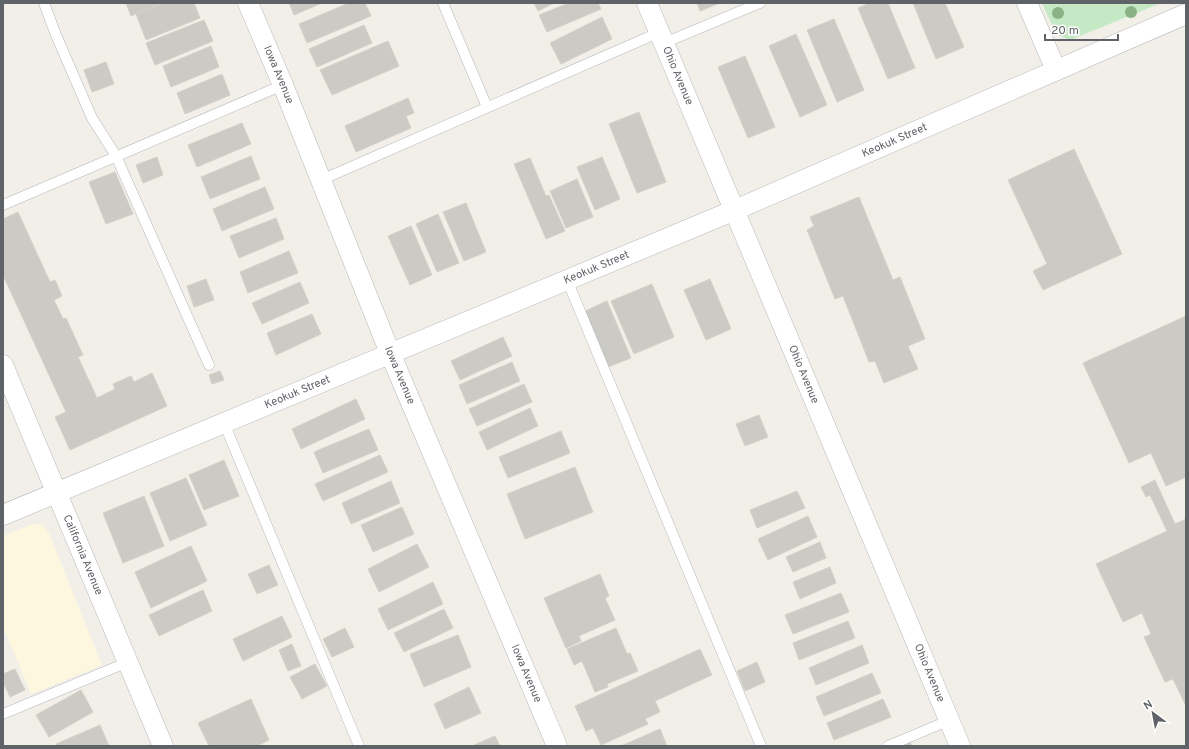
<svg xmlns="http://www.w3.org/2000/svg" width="1189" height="749" viewBox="0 0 1189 749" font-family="Overpass,sans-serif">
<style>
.commercial{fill:#fef7e0}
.green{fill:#c5e8c5}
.building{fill:#cccac5;stroke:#d6d1c6}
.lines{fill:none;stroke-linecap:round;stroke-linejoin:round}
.service-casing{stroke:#b5b8bc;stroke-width:11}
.minor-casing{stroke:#b5b8bc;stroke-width:21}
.service{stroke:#fff;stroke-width:10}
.minor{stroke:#fff;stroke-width:20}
.tree{fill:#89b387}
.labels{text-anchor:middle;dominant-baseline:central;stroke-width:3;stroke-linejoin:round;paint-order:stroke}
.street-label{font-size:11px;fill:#5f6368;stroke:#fff}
</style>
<rect width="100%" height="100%" fill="#f1efe8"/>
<path class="commercial" d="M33 524 43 525 49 533 102 665 31 694 3 627V536Z"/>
<path class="green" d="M1042 3H1161L1070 40 1058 35 1052 25Z"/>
<g class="building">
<path d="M126 3H161L131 16Z"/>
<path d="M163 3H194L200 18 146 40 136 14Z"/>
<path d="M289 3H322L294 15Z"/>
<path d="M349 3H365L371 16 307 43 299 24Z"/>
<path d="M534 3H554L538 11Z"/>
<path d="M569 3H598L601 9 547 32 539 15Z"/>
<path d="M697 3H720L700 11Z"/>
<path d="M870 3H888L915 68 888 79 858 8Z"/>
<path d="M913 3H945L964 47 936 59Z"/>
<path d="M602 17 612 39 561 64 550 43Z"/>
<path d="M834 19 864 90 837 102 807 30Z"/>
<path d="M204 20 213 41 155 65 146 43Z"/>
<path d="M364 25 372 43 317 67 309 49Z"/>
<path d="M796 34 827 105 800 117 769 46Z"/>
<path d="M388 41 399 66 332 95 320 70Z"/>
<path d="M211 46 219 67 171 87 163 66Z"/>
<path d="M745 56 775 127 748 138 718 67Z"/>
<path d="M106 62 114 84 92 92 84 70Z"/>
<path d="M222 74 230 95 185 114 177 93Z"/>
<path d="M408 98 414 113 406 116 411 128 356 152 345 126Z"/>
<path d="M639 112 666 182 637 193 609 124Z"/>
<path d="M242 123 251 144 197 167 188 145Z"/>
<path d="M1074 149 1122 254 1043 290 1033 271 1047 264 1008 180Z"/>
<path d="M251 156 260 179 210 199 201 177Z"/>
<path d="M157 157 163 175 143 183 136 165Z"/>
<path d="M602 157 620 199 595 210 577 167Z"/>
<path d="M530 158 546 196 549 195 565 231 546 239 514 164Z"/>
<path d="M115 172 133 214 106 224 89 182Z"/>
<path d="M577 179 593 217 566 228 550 191Z"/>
<path d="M265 187 274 209 222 231 213 209Z"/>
<path d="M859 197 893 280 900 277 925 339 908 346 918 369 884 383 875 361 869 362 843 296 835 299 807 230 814 226 810 217Z"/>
<path d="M466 203 486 252 464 261 443 212Z"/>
<path d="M18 212 50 282 55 280 62 296 54 300 63 319 66 318 83 355 78 357 97 398 115 389 113 384 131 376 134 382 152 373 167 406 70 450 55 417 66 412 3 275V219Z"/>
<path d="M438 214 459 263 437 272 416 224Z"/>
<path d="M276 218 284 239 239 258 230 236Z"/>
<path d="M411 226 432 275 410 285 388 236Z"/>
<path d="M289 251 298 273 248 293 240 272Z"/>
<path d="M206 279 214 300 194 307 187 286Z"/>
<path d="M710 279 731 329 706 340 684 290Z"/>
<path d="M300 282 309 303 262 324 252 303Z"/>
<path d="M652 284 674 337 634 354 611 301Z"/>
<path d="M607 301 631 358 608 367 585 311Z"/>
<path d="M312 314 321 334 276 355 267 333Z"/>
<path d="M1186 316V477L1166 486 1151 453 1129 463 1083 363Z"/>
<path d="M503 337 512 356 460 380 451 361Z"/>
<path d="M512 362 520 381 467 404 459 385Z"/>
<path d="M220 371 224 380 212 384 209 375Z"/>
<path d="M524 384 532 402 477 426 469 409Z"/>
<path d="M356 399 365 419 301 449 292 429Z"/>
<path d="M530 408 538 426 487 450 479 432Z"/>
<path d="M759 415 768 437 745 446 736 424Z"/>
<path d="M369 429 378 450 323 473 314 452Z"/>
<path d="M561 431 570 453 508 478 499 457Z"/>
<path d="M380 455 388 472 323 501 315 484Z"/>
<path d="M224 460 239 496 204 510 189 475Z"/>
<path d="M575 467 593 512 525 539 507 494Z"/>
<path d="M186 478 207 525 170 541 150 493Z"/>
<path d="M1155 480 1175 524 1186 519V706L1173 679 1165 682 1144 637 1151 634 1142 613 1123 622 1096 564 1167 531 1150 495 1146 497 1141 487Z"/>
<path d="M391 481 400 503 351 524 342 503Z"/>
<path d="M797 491 805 508 757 528 750 510Z"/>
<path d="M144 496 164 546 123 563 103 513Z"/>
<path d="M402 507 414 534 373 552 361 525Z"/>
<path d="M808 516 817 537 768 560 758 539Z"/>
<path d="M820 542 826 558 793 572 786 557Z"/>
<path d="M417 544 429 567 379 592 368 569Z"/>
<path d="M191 546 207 581 151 608 135 572Z"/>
<path d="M269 565 278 585 257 594 248 574Z"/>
<path d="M830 567 836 583 800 599 793 582Z"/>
<path d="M600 574 609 596 605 598 615 620 579 636 581 641 566 648 544 598Z"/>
<path d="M433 582 443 604 388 630 378 609Z"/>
<path d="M203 590 212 611 159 636 149 615Z"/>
<path d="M841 593 849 612 793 634 785 615Z"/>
<path d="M444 609 453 628 404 652 394 633Z"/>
<path d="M282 616 292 637 243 661 233 639Z"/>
<path d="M848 621 855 638 799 660 793 643Z"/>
<path d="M345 628 354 647 332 657 323 639Z"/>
<path d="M616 628 627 654 630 653 638 671 607 684 608 687 595 692 582 661 574 665 567 649Z"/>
<path d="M458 635 471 667 424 687 410 654Z"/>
<path d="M292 644 301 666 288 671 279 650Z"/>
<path d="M862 645 869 663 816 685 809 668Z"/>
<path d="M700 649 712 675 655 701 660 712 645 719 648 724 601 745 593 728 586 731 575 706Z"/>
<path d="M757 662 765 682 745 691 737 671Z"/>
<path d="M315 664 327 686 302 699 290 677Z"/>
<path d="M15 669 25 690 10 697 3 682V674Z"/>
<path d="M872 673 881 693 824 716 816 697Z"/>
<path d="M469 687 481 713 445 729 434 704Z"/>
<path d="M81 690 93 712 49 737 36 715Z"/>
<path d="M251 699 269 740 257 746H209L198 723Z"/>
<path d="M883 699 891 717 834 740 827 723Z"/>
<path d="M100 725 109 746H57L56 744Z"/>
<path d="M660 729 667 746H621Z"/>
<path d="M495 736 500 746H472Z"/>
<path d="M910 742 912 746H901Z"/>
</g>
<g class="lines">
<defs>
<g id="service">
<path d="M44 3 56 35 92 118 116 156 209 365"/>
<path d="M443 3 487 107"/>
<path d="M664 43 760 3"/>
<path d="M321 180 660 32"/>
<path d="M3 205 283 85"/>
<path d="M567 280 761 746"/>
<path d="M224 423 359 746"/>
<path d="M3 714 128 662"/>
<path d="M888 746 950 720"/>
</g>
<g id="minor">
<path id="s1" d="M248 3 283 85 390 353 557 746"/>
<path id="s2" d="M647 3 960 746"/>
<path d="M1027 3 1056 70"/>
<path id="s3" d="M3 365 163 746"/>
<path id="s4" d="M3 515 735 210 1186 14"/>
</g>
</defs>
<use href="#service" class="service-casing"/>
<use href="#minor" class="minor-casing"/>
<use href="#service" class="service"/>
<use href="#minor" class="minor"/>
</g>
<g class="tree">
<circle cx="1131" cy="12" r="6"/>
<circle cx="1058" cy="13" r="6"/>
</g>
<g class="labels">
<g class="street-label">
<text stroke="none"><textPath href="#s1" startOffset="78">Iowa Avenue</textPath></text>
<text stroke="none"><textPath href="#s2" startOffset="79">Ohio Avenue</textPath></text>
<text stroke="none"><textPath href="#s4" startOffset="967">Keokuk Street</textPath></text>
<text stroke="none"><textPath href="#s4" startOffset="643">Keokuk Street</textPath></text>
<text stroke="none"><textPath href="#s2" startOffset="403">Ohio Avenue</textPath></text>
<text stroke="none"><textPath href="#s1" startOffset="402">Iowa Avenue</textPath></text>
<text stroke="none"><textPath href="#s4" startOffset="319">Keokuk Street</textPath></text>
<text stroke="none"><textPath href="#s3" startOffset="206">California Avenue</textPath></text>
<text stroke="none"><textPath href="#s2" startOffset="727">Ohio Avenue</textPath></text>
<text stroke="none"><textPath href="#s1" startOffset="726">Iowa Avenue</textPath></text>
</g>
</g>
<rect width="1189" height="749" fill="none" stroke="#5f6368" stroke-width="8"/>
<g transform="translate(1153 713) rotate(328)" stroke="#ffffff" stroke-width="3" paint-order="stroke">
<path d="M0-3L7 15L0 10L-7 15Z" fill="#5f6368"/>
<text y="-6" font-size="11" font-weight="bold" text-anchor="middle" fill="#5f6368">N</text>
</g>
<path d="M1045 34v6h73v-6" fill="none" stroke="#5f6368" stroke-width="2"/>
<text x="1051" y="34" font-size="12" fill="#5f6368" stroke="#ffffff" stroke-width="3" paint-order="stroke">20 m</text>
</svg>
